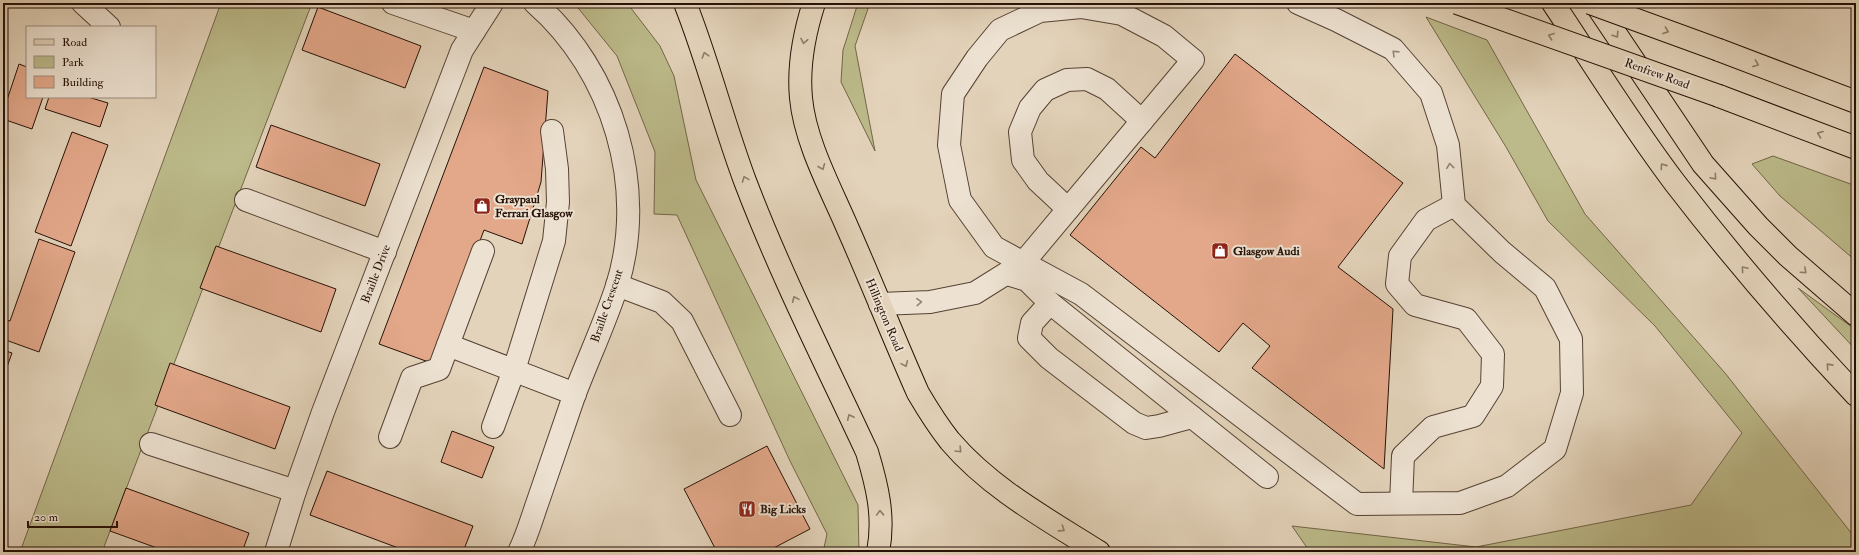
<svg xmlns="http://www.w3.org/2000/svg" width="1859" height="555" viewBox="0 0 1859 555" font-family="'IM FELL Double Pica',serif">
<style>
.green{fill:#bcba8a;stroke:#726648}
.building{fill:#e3a88a;stroke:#271107}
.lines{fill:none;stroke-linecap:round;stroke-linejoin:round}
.minor-casing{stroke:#564234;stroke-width:24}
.major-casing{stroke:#271107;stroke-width:24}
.highway-casing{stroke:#271107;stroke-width:24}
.minor{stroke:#ede2d2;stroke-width:22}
.major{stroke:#e3d3ba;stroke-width:22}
.highway{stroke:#e3d3ba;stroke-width:22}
.major-bridge-casing{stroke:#271107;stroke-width:24;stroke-linecap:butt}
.major-bridge{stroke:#e3d3ba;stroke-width:22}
.oneway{stroke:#8e7c69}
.oneway2{stroke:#948477}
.labels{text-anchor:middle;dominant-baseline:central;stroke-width:4;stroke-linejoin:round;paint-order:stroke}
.street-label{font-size:12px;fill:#271107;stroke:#ede2d2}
.poi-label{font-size:12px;font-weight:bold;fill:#271107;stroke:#ede2d2;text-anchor:start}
</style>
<rect width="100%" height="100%" fill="#e3d3ba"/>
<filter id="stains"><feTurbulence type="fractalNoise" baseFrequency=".005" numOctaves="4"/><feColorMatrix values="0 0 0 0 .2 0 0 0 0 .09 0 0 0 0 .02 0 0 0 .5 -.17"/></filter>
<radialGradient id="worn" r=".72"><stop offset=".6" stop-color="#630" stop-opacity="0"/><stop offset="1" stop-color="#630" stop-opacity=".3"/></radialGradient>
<g class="green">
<path d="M221 3H312L102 552H20Z"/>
<path d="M574 3H627L660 46 674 76 696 180 858 505 859 552H823L827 534 790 461 677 215 654 214 655 152 617 56Z"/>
<path d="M858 3H870L855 46 875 151 841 82 843 50Z"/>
<path d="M1426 17 1487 40 1585 214 1725 373 1856 539V547L1809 552H1310L1292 526 1476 547 1691 505 1742 433 1655 326 1548 221 1506 147Z"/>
<path d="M1773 156 1856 186V261L1780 196 1752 164Z"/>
<path d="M1798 288 1856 330V350Z"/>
</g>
<g class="building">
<path d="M318 7 421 46 405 88 302 50Z"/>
<path d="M1235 54 1403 183 1338 267 1393 309 1384 469 1252 368 1270 346 1243 323 1219 352 1070 235 1141 147 1155 158Z"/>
<path d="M19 64 27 67V97H43L32 129 3 119V112Z"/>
<path d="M484 67 548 91 541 182 522 244 484 230 434 364 379 344Z"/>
<path d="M49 97H88L108 103 100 127 45 109Z"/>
<path d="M271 125 380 164 365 206 256 167Z"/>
<path d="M72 132 108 145 71 246 35 232Z"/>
<path d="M39 239 75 252 39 352 3 339V319L10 321Z"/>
<path d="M216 246 336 289 321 332 200 288Z"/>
<path d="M3 350 12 353 3 378Z"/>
<path d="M170 363 290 407 275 449 155 405Z"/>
<path d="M452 431 494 447 482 478 441 462Z"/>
<path d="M767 446 810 529 766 552H717L684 489Z"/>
<path d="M327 471 473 526 463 552H409L310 515Z"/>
<path d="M126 488 249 533 242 552H168L110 531Z"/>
</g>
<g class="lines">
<defs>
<g id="minor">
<path d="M83 3 109 27"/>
<path d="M393 3 474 31"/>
<path d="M246 200 385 252"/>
<path d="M1068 209 1038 181 1023 160 1020 132 1030 108 1045 90 1067 80 1087 79 1107 89 1142 121"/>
<path d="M1007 274 1027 280 1050 303 1267 477"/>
<path d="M617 285 662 302 682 321 730 415"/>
<path d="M1050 303 1032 323 1029 338 1049 358 1134 423 1146 428 1159 426 1192 417"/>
<path d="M880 304 930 302 975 293 1023 263 1193 60 1164 36 1122 14 1081 7 1040 11 1000 30 977 58 953 94 949 145 960 200 994 247 1081 294 1357 504 1460 503 1507 486 1555 449 1572 393 1571 339 1545 288 1502 252 1454 205 1448 145 1431 93 1393 49 1336 20 1298 3"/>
<path d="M448 345 575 394"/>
<path d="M493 427 514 370 554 241 558 202 557 169 552 131"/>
<path d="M390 437 412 378 439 369 483 251"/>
<path d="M151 444 295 491"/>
<path d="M1401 503 1403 456 1433 427 1473 416 1492 386 1493 354 1466 319 1415 305 1397 284 1400 256 1426 220 1454 205"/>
<path d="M276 552 295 491 323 412 462 50 492 3"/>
<path d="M519 552C527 536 532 518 538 501 550 466 562 431 574 396 588 359 605 323 617 286 648 187 613 71 535 3"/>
</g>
<g id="major">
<path d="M685 3C708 61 723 122 745 181 780 273 825 362 867 452 877 485 885 517 878 552"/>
<path d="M814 3C804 34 798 66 801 98 805 142 831 189 848 229 872 283 894 339 918 393 928 410 938 426 950 441 991 489 1047 519 1099 552"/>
<path d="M1719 50 1856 102"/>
<path d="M1719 96 1856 148"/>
</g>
<g id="highway">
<path d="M1553 3C1593 63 1631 125 1675 183 1732 257 1792 327 1856 395"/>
<path d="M1595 3 1703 164 1758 226 1788 256 1856 315"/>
</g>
</defs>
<use href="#minor" class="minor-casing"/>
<use href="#major" class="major-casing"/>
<use href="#highway" class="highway-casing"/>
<use href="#minor" class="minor"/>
<use href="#major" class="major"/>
<use href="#highway" class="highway"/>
<defs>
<g id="major-bridge">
<path d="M1457 3 1719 96"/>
<path d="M1590 3 1719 50"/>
</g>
</defs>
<use href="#major-bridge" class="major-bridge-casing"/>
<use href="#major-bridge" class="major-bridge"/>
</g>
<defs><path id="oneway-chevron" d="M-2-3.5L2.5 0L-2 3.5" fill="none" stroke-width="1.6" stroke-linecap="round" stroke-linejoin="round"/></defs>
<g class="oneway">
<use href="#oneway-chevron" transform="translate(1666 31) rotate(20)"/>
<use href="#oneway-chevron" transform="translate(1616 35) rotate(56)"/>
<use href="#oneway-chevron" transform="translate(1551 36) rotate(-160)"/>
<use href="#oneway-chevron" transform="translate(804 41) rotate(101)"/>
<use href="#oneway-chevron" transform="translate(705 55) rotate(-107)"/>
<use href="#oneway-chevron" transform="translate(1756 64) rotate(21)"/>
<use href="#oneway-chevron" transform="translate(1820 134) rotate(-159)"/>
<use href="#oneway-chevron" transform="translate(1663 166) rotate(-125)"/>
<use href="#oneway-chevron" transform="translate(822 167) rotate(68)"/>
<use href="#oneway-chevron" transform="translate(1714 177) rotate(49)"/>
<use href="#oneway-chevron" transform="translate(745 179) rotate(-111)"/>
<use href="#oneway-chevron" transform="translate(1744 269) rotate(-130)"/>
<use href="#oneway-chevron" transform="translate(1804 271) rotate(42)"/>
<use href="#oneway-chevron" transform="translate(795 299) rotate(-114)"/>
<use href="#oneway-chevron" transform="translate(905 364) rotate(66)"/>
<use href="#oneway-chevron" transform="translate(1829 366) rotate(-132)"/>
<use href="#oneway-chevron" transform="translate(850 417) rotate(-115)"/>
<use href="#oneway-chevron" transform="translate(959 450) rotate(46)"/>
<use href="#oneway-chevron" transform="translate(880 513) rotate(-92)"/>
<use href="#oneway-chevron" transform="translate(1062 529) rotate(33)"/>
</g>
<g class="oneway2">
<use href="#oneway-chevron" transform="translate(1395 53) rotate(-136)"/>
<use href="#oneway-chevron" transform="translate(1450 166) rotate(-96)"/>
<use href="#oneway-chevron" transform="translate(919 302) rotate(-2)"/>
</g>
<defs>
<symbol id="shop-square" viewBox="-11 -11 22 22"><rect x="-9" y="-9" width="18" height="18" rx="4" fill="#8f2418" stroke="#ede2d2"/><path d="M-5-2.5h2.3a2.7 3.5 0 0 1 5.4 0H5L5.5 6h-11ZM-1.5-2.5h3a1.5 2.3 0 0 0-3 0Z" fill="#fff"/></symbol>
<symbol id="restaurant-square" viewBox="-11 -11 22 22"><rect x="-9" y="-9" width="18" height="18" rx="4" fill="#8f2418" stroke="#ede2d2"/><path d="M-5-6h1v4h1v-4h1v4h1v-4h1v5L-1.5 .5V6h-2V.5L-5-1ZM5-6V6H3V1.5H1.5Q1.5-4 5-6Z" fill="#fff"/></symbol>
</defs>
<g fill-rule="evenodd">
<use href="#shop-square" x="472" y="196" width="20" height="20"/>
<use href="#shop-square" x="1210" y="241" width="20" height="20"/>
<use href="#restaurant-square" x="737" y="499" width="20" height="20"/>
</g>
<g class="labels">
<g class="street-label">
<text transform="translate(1657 74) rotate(20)">Renfrew Road</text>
<text transform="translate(376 274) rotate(-69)">Braille Drive</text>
<text transform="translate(607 306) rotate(-71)">Braille Crescent</text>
<text transform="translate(884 315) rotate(67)">Hillington Road</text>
</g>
<g class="poi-label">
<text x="495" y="199">Graypaul<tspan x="495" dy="14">Ferrari Glasgow</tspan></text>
<text x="1233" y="251">Glasgow Audi</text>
<text x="760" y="509">Big Licks</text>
</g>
</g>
<rect width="1859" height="555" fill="none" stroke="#e3d3ba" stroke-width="16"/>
<rect x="4" y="4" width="1851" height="547" fill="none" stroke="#271107" stroke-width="2"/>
<rect x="8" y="8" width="1843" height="539" fill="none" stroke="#271107"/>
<rect x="26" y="26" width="130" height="72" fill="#ede2d2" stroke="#9e8e81"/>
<rect x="34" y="39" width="20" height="6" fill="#e3d3ba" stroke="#9e8e81"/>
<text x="62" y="46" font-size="12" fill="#271107">Road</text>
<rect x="34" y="56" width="20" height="12" fill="#bcba8a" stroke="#9e8e81"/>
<text x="62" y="66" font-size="12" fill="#271107">Park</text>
<rect x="34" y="76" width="20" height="12" fill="#e3a88a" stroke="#9e8e81"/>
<text x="62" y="86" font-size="12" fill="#271107">Building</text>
<path d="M28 521v6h89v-6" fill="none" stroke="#271107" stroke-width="2"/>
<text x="34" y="521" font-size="12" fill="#271107" stroke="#ede2d2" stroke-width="3" paint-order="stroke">20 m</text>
<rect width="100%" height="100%" filter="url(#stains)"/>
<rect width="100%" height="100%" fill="url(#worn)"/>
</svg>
